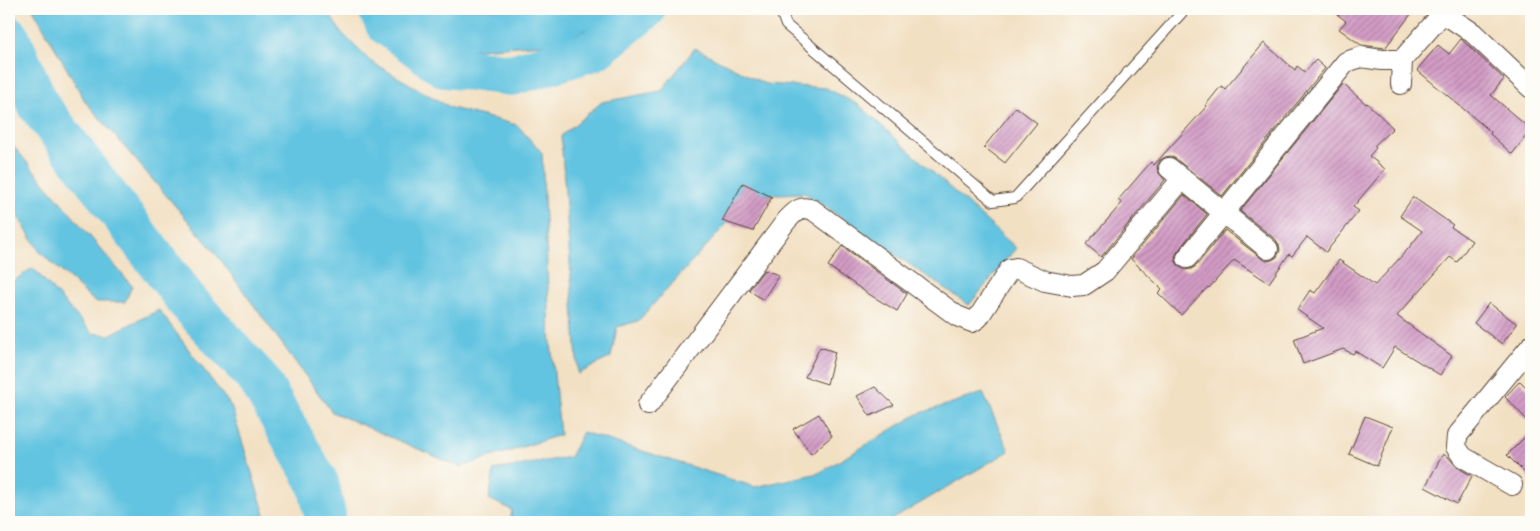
<svg xmlns="http://www.w3.org/2000/svg" width="1540" height="531" viewBox="0 0 1540 531" font-family="Itim,sans-serif">
<style>
.water{fill:#63c4e1;stroke:#4f7780}
.lines{fill:none;stroke-linecap:round;stroke-linejoin:round}
.river{stroke:#63c4e1;stroke-width:42}
.building{fill:url(#building-hatch)}
.lane-casing{stroke:#564537;stroke-width:12}
.street-casing{stroke:#564537;stroke-width:22}
.lane{stroke:#fff;stroke-width:10}
.street{stroke:#fff;stroke-width:20}
</style>
<defs>
<pattern id="building-hatch" width="6" height="6" patternUnits="userSpaceOnUse" patternTransform="scale(1.25)"><rect width="6" height="6" fill="#d39cc6"/><path d="M-1 1l2-2M0 6l6-6M5 7l2-2" fill="none" stroke="#ac7fa0"/></pattern>
</defs>
<rect width="100%" height="100%" fill="#fdfcf7"/>
<filter id="ink" filterUnits="userSpaceOnUse"><feTurbulence type="fractalNoise" baseFrequency=".02" numOctaves="2"/><feDisplacementMap in="SourceGraphic" scale="10" xChannelSelector="R" yChannelSelector="G"/><feConvolveMatrix kernelMatrix="1 2 1 2 8 2 1 2 1" color-interpolation-filters="sRGB"/></filter>
<filter id="wash" filterUnits="userSpaceOnUse"><feTurbulence type="fractalNoise" baseFrequency=".0096" numOctaves="4" result="noise"/><feDisplacementMap in="SourceGraphic" scale="20" xChannelSelector="R" yChannelSelector="G"/><feGaussianBlur stdDeviation="1.12" result="paint"/><feColorMatrix in="noise" values="0 0 0 0 0 0 0 0 0 0 0 0 0 0 0 0 0 1.4 0 .05"/><feComposite in="paint" operator="in"/></filter>
<g filter="url(#wash)">
<rect width="100%" height="100%" fill="#f2e0c3"/>
<g class="water">
<path d="M33 9H326L341 32 370 61 451 108 517 125 542 153 550 333 560 435 460 467 332 412 214 251 85 101Z"/>
<path d="M395 9H626L623 11 604 15 592 27 556 43 453 51 416 29Z"/>
<path d="M695 48 765 84 826 88 859 105 1016 248 969 305 805 193 753 195 638 321 617 327 611 357 578 374 561 136 602 102 661 91Z"/>
<path d="M9 141 132 286 125 302H95L40 252 9 202Z"/>
<path d="M33 268 92 333 109 335 159 310 231 406 265 515 264 522H9V284Z"/>
<path d="M983 393 1009 451 888 522H510L512 510 489 499 494 470 570 457 583 432 755 487 819 473 918 414Z"/>
</g>
<g class="lines">
<g class="river">
<path d="M379 9 386 24 445 67 512 75 594 50 645 9"/>
<path d="M9 37 39 106 188 302 259 380 318 483 325 515V522"/>
</g>
</g>
<g id="blocks">
<g class="building">
<path d="M1330 9H1415L1385 48 1361 45 1339 29 1346 21Z"/>
<path d="M1461 39 1504 79 1491 95 1531 130 1512 154 1490 134 1491 132 1417 70 1438 45 1449 54Z"/>
<path d="M1264 43 1295 70 1297 66 1305 72 1316 60 1325 68 1222 196 1176 159 1170 156 1165 157 1160 160 1157 166 1158 172 1165 180 1101 257 1086 244 1122 203 1118 200 1151 162 1154 165 1206 107 1205 106 1221 86 1225 89Z"/>
<path d="M1343 84 1366 104 1367 103 1393 128 1374 146 1376 148 1369 156 1385 169 1353 207 1359 211 1326 252 1307 237 1292 256 1289 254 1269 283 1234 260 1209 288 1208 287 1181 315 1158 293 1162 289 1131 259 1184 195 1207 214 1178 251 1175 256 1176 262 1180 267 1185 270 1191 269 1196 266 1225 230 1261 258 1267 261 1272 260 1277 257 1280 250 1279 245 1276 240 1240 211Z"/>
<path d="M1016 107 1037 123 1005 163 984 147Z"/>
<path d="M743 183 772 197 753 231 722 221Z"/>
<path d="M1413 197 1453 225 1451 227 1472 241 1457 262 1450 257 1397 316 1452 356 1440 375 1395 347 1382 368 1355 351 1353 354 1343 349 1303 364 1294 339 1323 328 1297 310 1310 290 1315 293 1339 260 1375 285 1409 248 1422 231 1400 216Z"/>
<path d="M842 246 907 294 897 311 867 293 828 266Z"/>
<path d="M764 270 779 275 763 300 749 290Z"/>
<path d="M1489 303 1517 324 1502 344 1474 323Z"/>
<path d="M820 347 835 352 827 384 805 377Z"/>
<path d="M1520 381 1531 392V424L1505 397Z"/>
<path d="M875 387 894 405 870 416 857 396Z"/>
<path d="M819 414 832 436 811 454 793 429Z"/>
<path d="M1365 416 1393 427 1377 466 1349 454Z"/>
<path d="M1531 431V479L1507 455Z"/>
<path d="M1443 454 1449 458 1457 467 1472 476 1457 504 1425 487Z"/>
</g>
</g>
</g>
<g filter="url(#ink)">
<use href="#blocks" fill-opacity="0" stroke="#564537" stroke-width="1"/>
<g class="lines">
<defs>
<path id="lane" d="M780 9 786 25 993 201 1015 198 1185 9"/>
<g id="street">
<path d="M1437 9 1473 33 1531 88"/>
<path d="M1401 84 1402 60 1443 13"/>
<path d="M1169 168 1268 249"/>
<path d="M1187 258 1346 62 1361 57 1382 60H1402"/>
<path d="M648 405 787 220C796 211 801 205 813 210L957 316 972 322 978 318 1010 269 1016 268 1045 281 1072 286 1084 285 1105 271 1182 179"/>
<path d="M1512 485 1463 457 1456 447 1457 436 1531 346"/>
</g>
</defs>
<use href="#lane" class="lane-casing"/>
<use href="#street" class="street-casing"/>
<use href="#lane" class="lane"/>
<use href="#street" class="street"/>
</g>
</g>
<rect width="1540" height="531" fill="none" stroke="#fdfcf7" stroke-width="30"/>
</svg>
